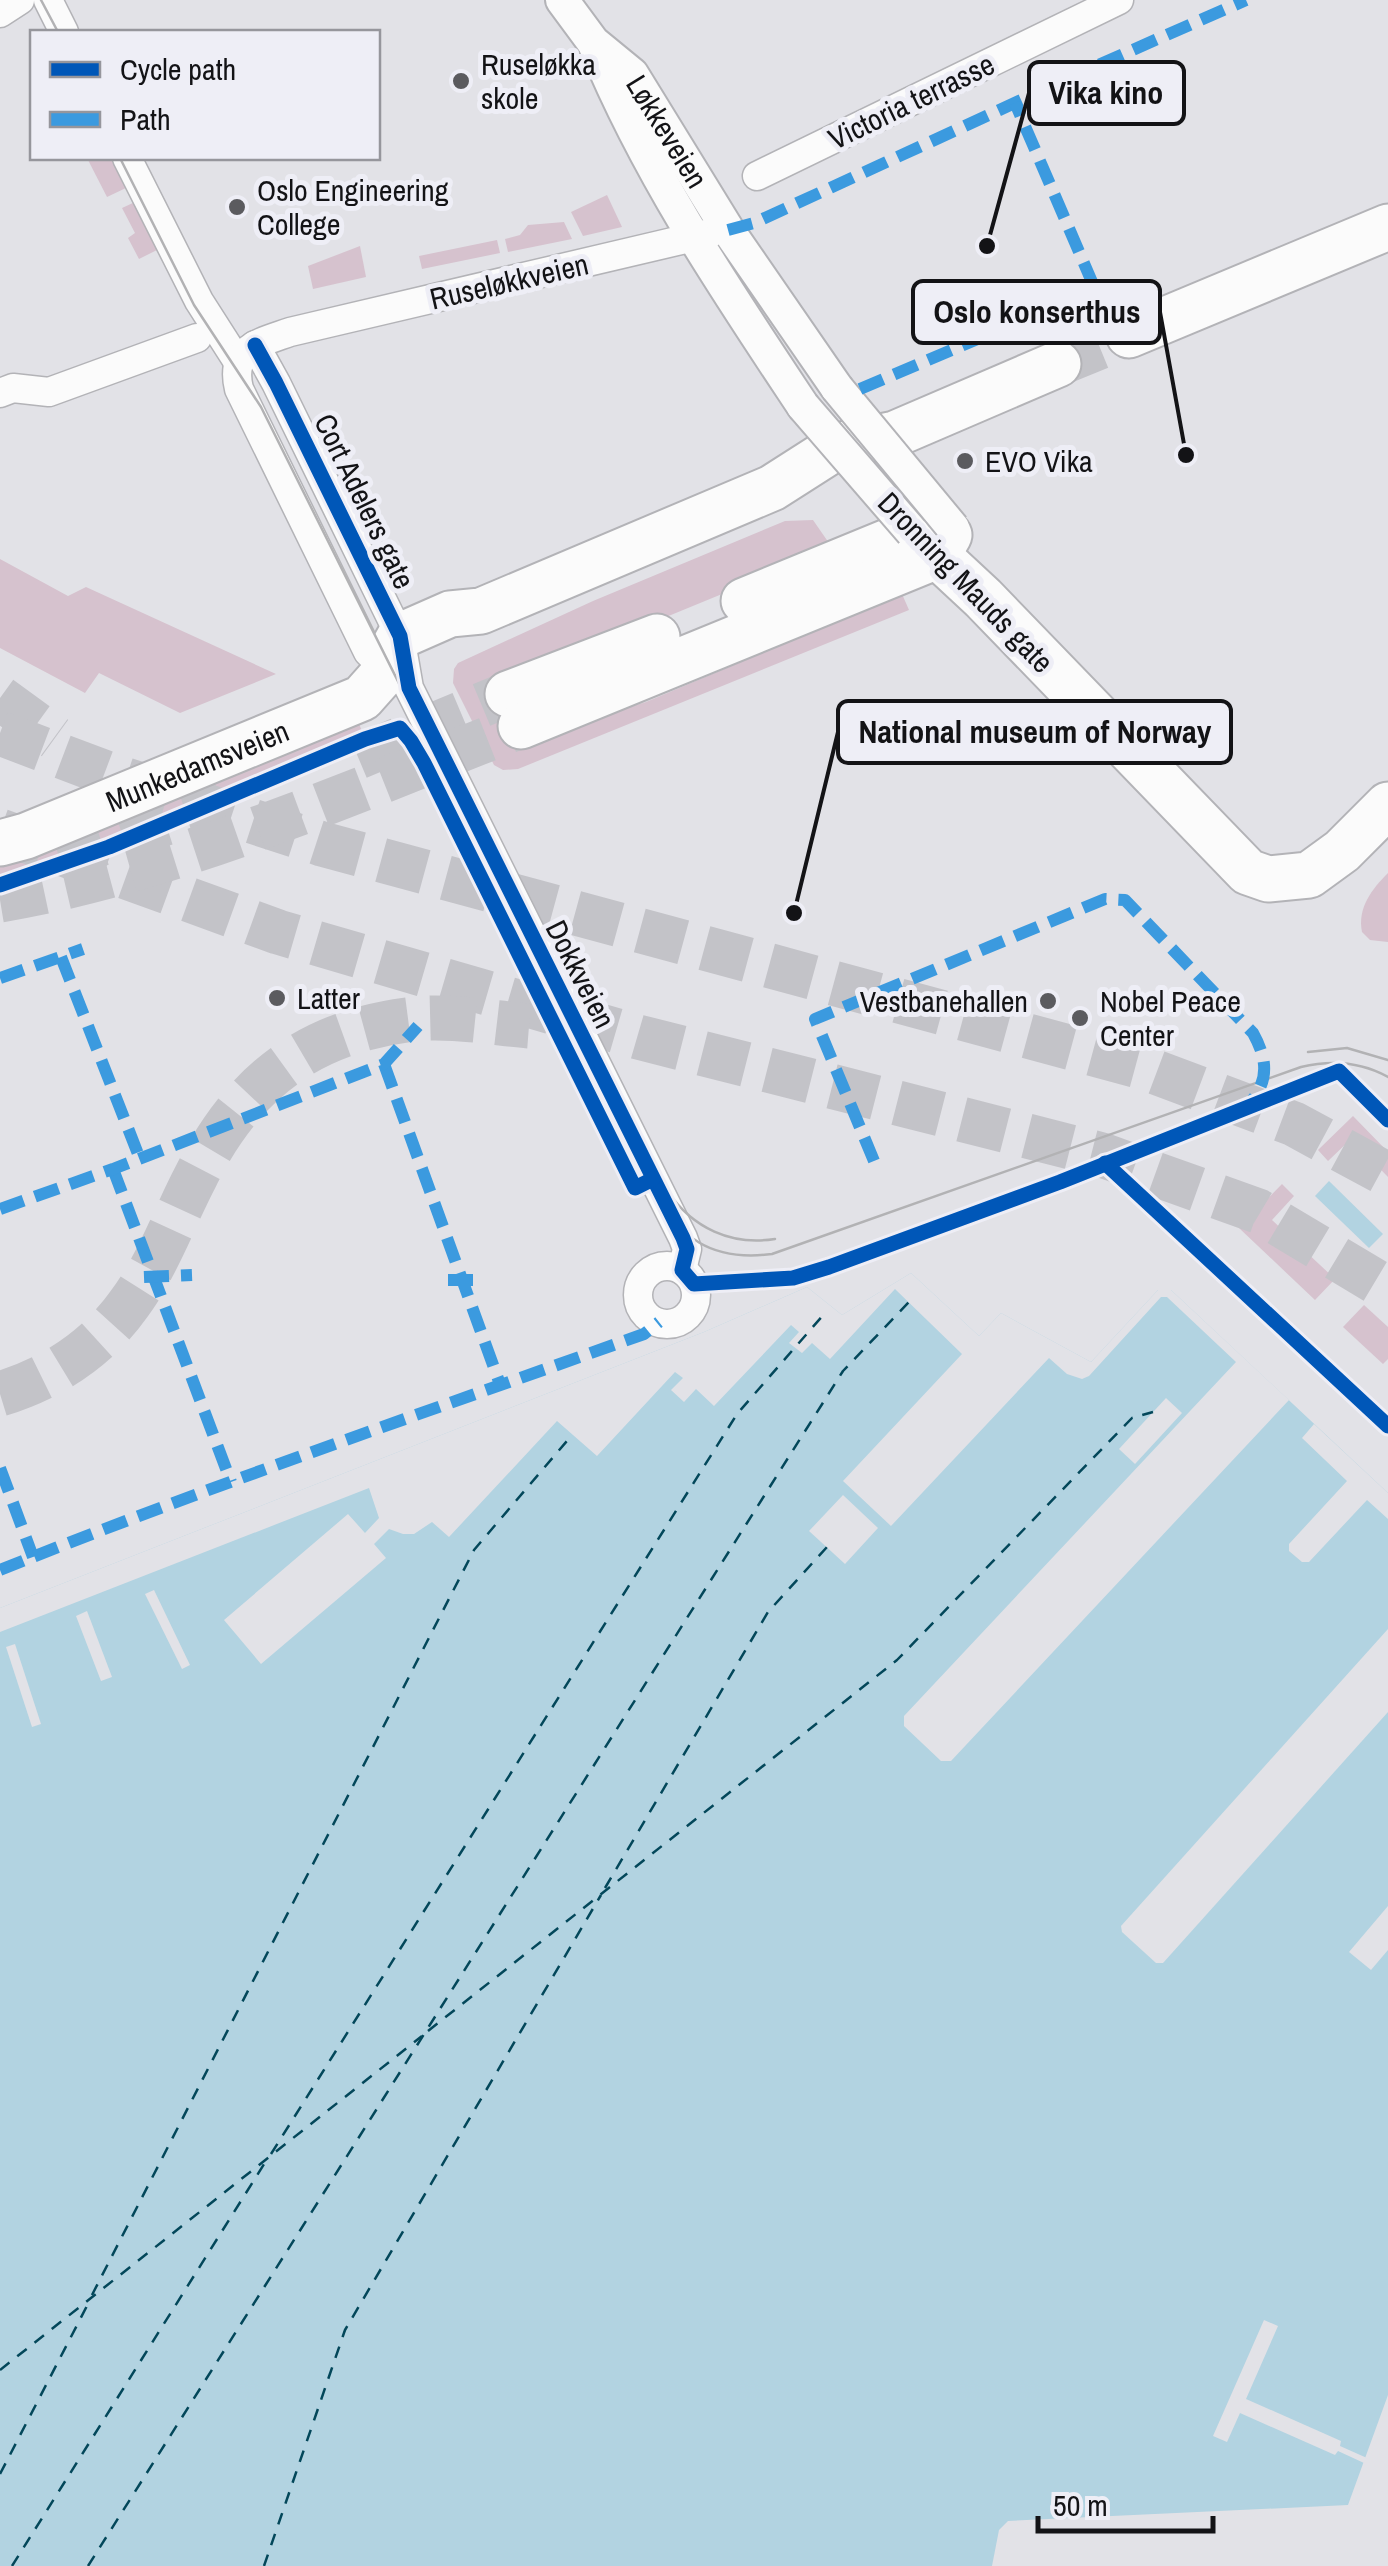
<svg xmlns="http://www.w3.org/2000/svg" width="1388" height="2566" viewBox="0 0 1388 2566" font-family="'Archivo Narrow',sans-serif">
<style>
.green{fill:#d6c2ce}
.water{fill:#b2d3e1}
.pier{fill:#e2e2e7}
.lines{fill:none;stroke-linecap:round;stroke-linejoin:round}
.ferry{stroke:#03475a;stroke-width:2.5;stroke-dasharray:12 10;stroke-linecap:butt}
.trunk-tunnel{stroke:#c3c3c8;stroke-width:45;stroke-dasharray:45 22;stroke-linecap:butt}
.minor-casing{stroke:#b3b3b7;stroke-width:31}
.tertiary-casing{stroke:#b3b3b7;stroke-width:36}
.trunk-casing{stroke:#b3b3b7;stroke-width:49}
.minor{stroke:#fbfbfb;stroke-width:28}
.tertiary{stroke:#fbfbfb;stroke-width:32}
.trunk{stroke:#fbfbfb;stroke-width:45}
.tram{stroke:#b2b2b4;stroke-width:2.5}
.tertiary-bridge-casing{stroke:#b3b3b7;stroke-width:36;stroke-linecap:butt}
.tertiary-bridge{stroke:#fbfbfb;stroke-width:32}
.quiet{stroke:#3b9adf;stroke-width:12;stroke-dasharray:25 12;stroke-linecap:butt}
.cycleway-casing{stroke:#eeeef6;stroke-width:21}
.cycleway{stroke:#0057b8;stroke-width:15}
.poi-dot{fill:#5b5b5f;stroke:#eeeef6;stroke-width:4}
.labels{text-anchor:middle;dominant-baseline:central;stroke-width:10;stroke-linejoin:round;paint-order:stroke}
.poi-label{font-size:30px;fill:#131316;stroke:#eeeef6;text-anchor:start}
.street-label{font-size:30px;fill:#131316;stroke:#eeeef6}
.leader{fill:none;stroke:#131316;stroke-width:4}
.callout-dot{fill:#131316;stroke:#eeeef6;stroke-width:4}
.callout{fill:#eeeef6;stroke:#131316;stroke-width:4}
.callout-label{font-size:32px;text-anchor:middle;font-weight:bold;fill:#131316}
</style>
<rect width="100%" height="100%" fill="#e2e2e7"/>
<g class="green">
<path d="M87 158H113L128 187 107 197Z"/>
<path d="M607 195 622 227 583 236 571 212Z"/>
<path d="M135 202 159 249 139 259 128 238 135 233 122 208Z"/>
<path d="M564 222 572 239 508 252 505 239 520 235 528 225Z"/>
<path d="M497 240 500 253 422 269 419 256Z"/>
<path d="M360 246 366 277 313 289 308 266Z"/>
<path d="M813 520 831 546 824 552 503 684 524 740 646 702 902 594 909 610 518 769 503 770 494 765 453 683 454 669 458 663 593 601 785 521Z"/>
<path d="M0 559 68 596 86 587 276 674 180 713 99 673 85 693 0 648Z"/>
<path d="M358 721 363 734 87 850 0 878V865L20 860Z"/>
<path d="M1388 873V942L1370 940 1362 932C1357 908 1372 889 1388 873Z"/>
<path d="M1353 1116 1388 1152V1177L1351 1139 1328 1161 1318 1150Z"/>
<path d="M1282 1184 1294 1196 1272 1220 1335 1279 1315 1300 1239 1228Z"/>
<path d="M1364 1305 1388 1327V1359L1383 1364 1343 1327Z"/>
</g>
<g class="water">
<path d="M1329 1181 1383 1234 1369 1248 1315 1196Z"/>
<path d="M911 1273 979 1336 1001 1313 1091 1362 1158 1290H1171L1388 1493V2395L1348 2505 1008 2521 999 2530 992 2566H0V1608L704 1332 807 1287 842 1315Z"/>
</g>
<g class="pier">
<path d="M911 1273 979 1336 1001 1313 1091 1362 1158 1290H1171L1289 1400 951 1761H941L904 1726V1716L1236 1362 1167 1297H1161L1089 1376 1082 1379 1067 1374 1049 1358 891 1526 843 1481 962 1354 895 1289 830 1359 812 1343 802 1353 789 1343 799 1332 791 1325 714 1406 696 1389 684 1402 671 1390 683 1378 675 1372 597 1456 557 1421 449 1537 432 1522 414 1534H403L389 1529 374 1544 386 1558 261 1664 224 1620 348 1514 365 1533 379 1518 369 1488 0 1632V1608L704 1332 807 1287 842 1315Z"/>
<path d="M1166 1398 1182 1413 1135 1464 1119 1449Z"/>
<path d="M1314 1424 1388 1493V1519L1367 1500 1309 1562H1302L1289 1551V1544L1347 1481 1302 1438Z"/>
<path d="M843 1495 878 1528 845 1564 809 1531Z"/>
<path d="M154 1590 190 1665 182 1669 145 1594Z"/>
<path d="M87 1611 112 1677 101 1681 76 1616Z"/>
<path d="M1388 1629V1712L1163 1963H1156L1122 1932 1121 1926Z"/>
<path d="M15 1644 41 1724 32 1727 6 1647Z"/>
<path d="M1388 1906V1950L1371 1970 1349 1952Z"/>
<path d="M1264 2320 1278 2326 1246 2399 1341 2441 1340 2446 1367 2458 1364 2463 1338 2451 1335 2455 1240 2413 1227 2442 1213 2436Z"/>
</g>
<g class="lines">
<g class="ferry">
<path d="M605 1888 768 1612 827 1547"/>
<path d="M428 2031 897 1660 1132 1418 1153 1412"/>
<path d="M271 2154 737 1414 825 1313"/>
<path d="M92 2295 474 1550 572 1435"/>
<path d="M0 2370 422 2036"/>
<path d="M0 2474 89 2302"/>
<path d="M12 2566 266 2161"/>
<path d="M88 2566 843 1371 909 1302"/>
<path d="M264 2566 345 2330 601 1895"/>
</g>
<g class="trunk-tunnel">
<path d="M1058 364 1129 335"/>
<path d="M0 698 55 738"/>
<path d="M0 733 111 775 322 844 1142 1067 1294 1124 1388 1175"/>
<path d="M358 757 508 694"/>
<path d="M0 831 278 932 638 1037 1102 1155 1258 1211 1388 1289"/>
<path d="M59 857 222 805"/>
<path d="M0 900C174 871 357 790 521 726"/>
<path d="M0 1394C52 1378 97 1349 129 1304 158 1265 174 1218 196 1176 243 1082 309 1031 414 1019 452 1015 491 1023 529 1026"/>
</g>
<defs>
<g id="minor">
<path d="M48 0 64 32"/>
<path d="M0 13 20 0"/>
<path d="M127 158 199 301 238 362"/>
<path d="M757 176 1119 0"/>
<path d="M255 345 276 383 400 636 409 688 683 1238 687 1249 682 1270"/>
<path d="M0 393 13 388 49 392 197 338"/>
<path d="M391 675 368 652 239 389C229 348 259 343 290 332L711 233"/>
<circle cx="667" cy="1295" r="29"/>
</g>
<g id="tertiary">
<path id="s1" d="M562 0 593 42 632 74 728 230 837 388"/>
<path d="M595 46C648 175 726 290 803 406"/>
</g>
<g id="trunk">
<path d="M1129 335 1388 227"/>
<path d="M912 532 983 598 1248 872 1268 879 1309 875 1342 851 1388 805"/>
<path d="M744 601 912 532 941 529"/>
<path d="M508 694 657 637"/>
<path d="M521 726 937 556 949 535"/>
<path id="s2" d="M0 843 26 836 362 698 386 671 387 659 400 636 450 614 481 611 772 488 830 451 846 444 895 434 1058 364"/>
</g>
</defs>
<use href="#minor" class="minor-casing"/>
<use href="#tertiary" class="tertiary-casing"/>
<use href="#trunk" class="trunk-casing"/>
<use href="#minor" class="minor"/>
<use href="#tertiary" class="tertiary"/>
<use href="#trunk" class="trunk"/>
<g class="tram">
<path d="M41 0 58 32"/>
<path d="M120 158 194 305 261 407 650 1186C679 1238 711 1262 772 1254L1301 1067C1331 1060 1361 1062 1388 1077"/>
<path d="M1308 1052 1347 1048 1388 1060"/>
<path d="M668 1192C693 1228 731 1246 775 1239"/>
</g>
<defs>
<g id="tertiary-bridge">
<path d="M837 388 953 528"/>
<path d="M803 406 912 532"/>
</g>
</defs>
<use href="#tertiary-bridge" class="tertiary-bridge-casing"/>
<use href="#tertiary-bridge" class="tertiary-bridge"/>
<g class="quiet">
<path d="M728 230 754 223 1069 78 1246 0"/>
<path d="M860 389 1095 289 1015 103"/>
<path d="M61 957 140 1159"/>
<path d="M0 978 83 949"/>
<path d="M384 1064 501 1387"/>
<path d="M874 1161 815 1019 1105 899 1125 900 1253 1033C1268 1060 1270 1083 1246 1107"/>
<path d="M113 1169 231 1482"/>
<path d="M0 1209 113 1169 384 1064 418 1026"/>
<path d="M144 1277 192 1275"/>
<path d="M448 1280H480"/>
<path d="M0 1468 33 1557"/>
<path d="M0 1570C212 1485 429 1411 644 1334L659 1322"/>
</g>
<defs>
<g id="cycleway">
<path d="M255 345 276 383 400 636 409 688 683 1238 687 1249 682 1270 694 1284 793 1278 829 1267 1060 1182 1339 1071 1388 1120"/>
<path d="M0 885 109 847 365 739 400 728 411 741 424 763 635 1188 653 1179"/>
<path d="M1105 1163 1388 1426"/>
</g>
</defs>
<use href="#cycleway" class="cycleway-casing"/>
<use href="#cycleway" class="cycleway"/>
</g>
<g class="poi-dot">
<circle cx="461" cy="81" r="10"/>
<circle cx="237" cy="207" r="10"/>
<circle cx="965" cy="461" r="10"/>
<circle cx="277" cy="998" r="10"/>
<circle cx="1048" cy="1001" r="10"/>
<circle cx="1080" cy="1018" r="10"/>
</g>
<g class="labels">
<g class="poi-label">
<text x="481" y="64">Ruseløkka<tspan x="481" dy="34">skole</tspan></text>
<text x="257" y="190">Oslo Engineering<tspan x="257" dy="34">College</tspan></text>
<text x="985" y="461">EVO Vika</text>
<text x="297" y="998">Latter</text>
<text x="1028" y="1001" text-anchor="end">Vestbanehallen</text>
<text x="1100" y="1001">Nobel Peace<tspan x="1100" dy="34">Center</tspan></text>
</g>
<g class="street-label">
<text transform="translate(911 101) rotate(-26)">Victoria terrasse</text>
<text stroke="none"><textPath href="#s1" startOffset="170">Løkkeveien</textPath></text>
<text transform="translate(509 281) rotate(-13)">Ruseløkkveien</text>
<text transform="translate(365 501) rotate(64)">Cort Adelers gate</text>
<text transform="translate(966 582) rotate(46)">Dronning Mauds gate</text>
<text stroke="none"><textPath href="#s2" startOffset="212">Munkedamsveien</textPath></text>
<text transform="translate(581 974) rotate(63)">Dokkveien</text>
</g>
</g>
<path class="leader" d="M987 246L1029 93M1186 455L1160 312M794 913L838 732"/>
<g class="callout-dot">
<circle cx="987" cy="246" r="10"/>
<circle cx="1186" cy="455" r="10"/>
<circle cx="794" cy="913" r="10"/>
</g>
<g class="callout">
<rect x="1029" y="62" width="155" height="62" rx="10"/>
<rect x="913" y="281" width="247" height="62" rx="10"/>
<rect x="838" y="701" width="393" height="62" rx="10"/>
</g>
<g class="callout-label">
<text x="1106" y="104">Vika kino</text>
<text x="1037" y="323">Oslo konserthus</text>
<text x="1035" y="743">National museum of Norway</text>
</g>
<rect x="30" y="30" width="350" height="130" fill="#eeeef6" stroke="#96969c" stroke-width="2.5"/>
<rect x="50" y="62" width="50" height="15" fill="#0057b8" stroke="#96969c" stroke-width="2.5"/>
<text x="120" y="80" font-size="30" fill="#131316">Cycle path</text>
<rect x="50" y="112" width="50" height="15" fill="#3b9adf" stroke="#96969c" stroke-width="2.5"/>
<text x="120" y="130" font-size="30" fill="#131316">Path</text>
<path d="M1038 2516v15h175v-15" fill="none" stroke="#131316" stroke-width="5"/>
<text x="1053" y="2516" font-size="30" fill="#131316" stroke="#eeeef6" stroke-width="8" paint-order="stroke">50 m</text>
</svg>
